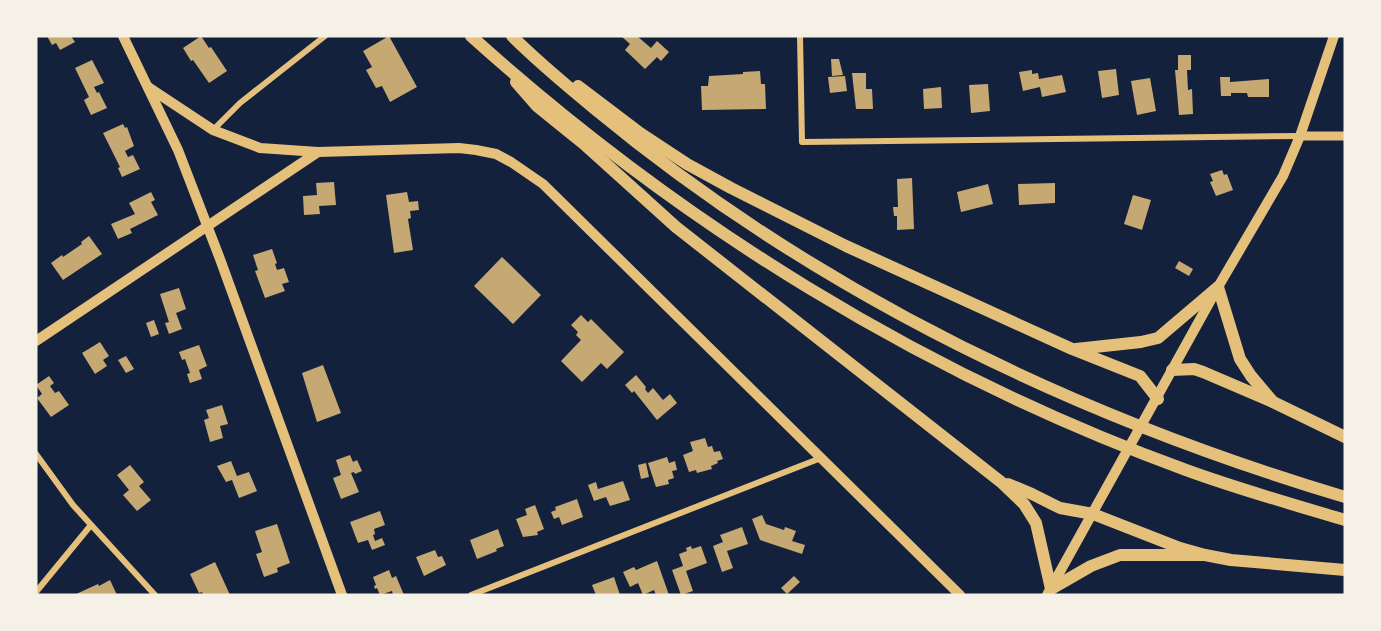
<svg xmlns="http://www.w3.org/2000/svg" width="1381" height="631" viewBox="0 0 1381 631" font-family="'PT Serif',serif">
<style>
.building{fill:#c6a872}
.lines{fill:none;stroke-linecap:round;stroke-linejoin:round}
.minor{stroke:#e5c07b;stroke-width:6}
.tertiary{stroke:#e5c07b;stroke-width:9}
.secondary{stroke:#e5c07b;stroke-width:10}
.primary{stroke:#e5c07b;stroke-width:10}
.motorway{stroke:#e5c07b;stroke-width:12}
</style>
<rect width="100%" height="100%" fill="#14213d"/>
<g class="building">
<path d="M47 36H71L75 42 60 50 56 43 52 45Z"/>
<path d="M201 36 209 48 211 47 227 71 209 83 193 60 191 61 183 48Z"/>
<path d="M389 36 417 87 390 102 382 86 376 88 366 70 372 67 363 51Z"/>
<path d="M621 36H637L651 48 657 41 669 52 661 61 657 57 645 69 625 50 630 44Z"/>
<path d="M1178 55H1191V70H1187L1188 90 1192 89 1193 114 1179 115 1175 70H1178Z"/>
<path d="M831 59H839L843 75 832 76Z"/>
<path d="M92 60 104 83 94 87 97 93 99 92 107 108 91 115 84 100 89 97 75 68Z"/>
<path d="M1116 69 1119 95 1102 98 1098 71Z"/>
<path d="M1032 70V74L1038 73 1039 79 1062 75 1066 92 1042 97 1040 87 1023 91 1019 72Z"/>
<path d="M760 71 761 84H765L766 109 702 110 701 86H708L709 76 743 74V72Z"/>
<path d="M852 73H866V89H872L873 109H856Z"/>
<path d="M845 76 847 91 830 93 828 77Z"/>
<path d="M1220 77H1230V82L1269 79V97H1248L1247 93H1231V96H1221Z"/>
<path d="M1150 78 1156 111 1137 115 1131 81Z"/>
<path d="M988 84 990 111 971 113 969 85Z"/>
<path d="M941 87 942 108 924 109 923 89Z"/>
<path d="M123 124 125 128 127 127 134 146 125 151 128 157 133 155 140 169 122 177 118 168 120 167 103 133Z"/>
<path d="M1222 170 1224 175 1227 174 1233 190 1216 196 1210 182 1213 181 1210 174Z"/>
<path d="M912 178 914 229 897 230V216H894L893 207H898L897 179Z"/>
<path d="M334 182 336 205 319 206 320 214 304 215 303 196 317 195 316 183Z"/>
<path d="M1055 183V203L1019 205 1018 184Z"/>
<path d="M988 184 993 204 961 212 957 192Z"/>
<path d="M151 192 155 200 151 202 158 215 130 229 132 233 118 239 111 224 135 214 129 203Z"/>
<path d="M407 192 409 202 418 201 419 210 410 211 411 218 408 219 413 250 394 253 386 195Z"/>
<path d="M1133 195 1151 200 1142 230 1124 224Z"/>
<path d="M89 236 102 254 63 280 51 263 62 255 63 257 82 244 81 242Z"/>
<path d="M272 249 277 263 275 264 277 270 284 268 289 282 282 284 285 291 265 298 255 271 258 270 253 255Z"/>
<path d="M502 257 541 295 513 324 474 286Z"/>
<path d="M1179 261 1193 269 1189 276 1175 268Z"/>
<path d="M179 288 186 309 176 313 182 329 169 334 165 323 169 322 160 294Z"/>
<path d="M581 315 588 322 591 319 624 352 607 369 601 363 582 382 561 361 581 340 576 335 578 332 571 325Z"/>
<path d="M154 320 159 334 151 337 146 323Z"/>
<path d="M100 342 109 356 103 360 107 366 95 374 82 353Z"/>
<path d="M199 345 207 366 199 370 202 379 190 383 187 374 190 373 185 359 182 360 179 352Z"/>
<path d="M126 356 134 369 126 373 118 360Z"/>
<path d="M323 365 341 413 317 422 302 373Z"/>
<path d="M636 375 646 387 645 389 648 393 653 388 663 400 670 394 677 403 657 420 634 391 632 393 625 385Z"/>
<path d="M49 376 54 383 50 386 55 393 59 391 69 405 51 417 37 398 42 394 36 385Z"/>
<path d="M222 405 228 424 220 426 223 438 210 442 204 420 209 418 206 410Z"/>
<path d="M705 438 708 447 712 446 714 452 720 451 723 459 717 461 718 463 711 466 712 469 697 473 696 470 689 472 683 455 693 451 690 442Z"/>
<path d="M350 455 353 462 357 460 362 471 355 474 354 472 351 473 359 492 341 499 333 478 341 475 336 460Z"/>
<path d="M667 457 669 463 675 461 677 470 672 471 674 478 668 480 669 484 656 487 648 463Z"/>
<path d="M231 461 237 476 249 472 257 491 239 498 232 480 226 482 217 466Z"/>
<path d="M646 463 649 477 641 479 638 465Z"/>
<path d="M130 465 144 482 139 486 151 500 137 511 123 495 129 490 117 475Z"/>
<path d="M623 481 630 500 610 506 606 497 594 501 588 485 596 482 598 489Z"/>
<path d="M577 499 583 517 562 525 559 517 554 519 551 512 556 510 555 507Z"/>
<path d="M535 505 544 529 537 532 538 535 523 537 516 519 527 515 525 509Z"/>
<path d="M380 511 385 525 374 529 375 534 373 535 375 541 382 538 385 545 372 550 368 540 358 543 350 522Z"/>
<path d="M762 515 766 524 784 530 785 527 796 531 792 541 805 545 802 554 760 540 752 519Z"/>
<path d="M277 524 290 563 277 568 278 572 264 577 256 554 262 552 255 531Z"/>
<path d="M742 527 748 544 727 551 733 568 722 572 713 546 723 542 720 535Z"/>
<path d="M498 529 504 546 496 549 497 551 477 559 470 540Z"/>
<path d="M691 546 692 549 701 546 707 563 686 571 693 591 681 595 672 570 683 566 679 554 687 551 686 548Z"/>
<path d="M435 550 438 557 442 556 446 565 424 576 416 557Z"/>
<path d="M657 561 669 595H656L654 590 643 595 638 583 630 587 623 572 634 567 636 570Z"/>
<path d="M215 562 230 595H203L202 592 199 593 190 574Z"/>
<path d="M389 570 392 578 396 576 404 595H393L392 591 380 595 377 588 375 589 374 586 376 585 373 577Z"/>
<path d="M794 576 800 582 787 594 781 588Z"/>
<path d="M614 577 620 595H596L592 585Z"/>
<path d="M110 580 117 595H74L98 584 99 586Z"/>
</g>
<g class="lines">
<g class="minor">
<path d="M800 36 802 142 1300 136"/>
<path d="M213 130 240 103 325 36"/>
<path d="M36 454 73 505 155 595"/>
<path d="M36 592 91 525"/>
<path d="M471 595 821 458"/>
</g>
<path class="tertiary" d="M1300 136H1345"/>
<g class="secondary">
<path d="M123 36 178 150 220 259 342 595"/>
<path d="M148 87 213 130 260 148 318 152 459 148 476 150 496 154 511 162 543 184 960 595"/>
<path d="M36 341 318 152"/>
</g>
<path class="primary" d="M1047 595 1218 287 1283 176 1300 136 1334 36"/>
<g class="motorway">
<path d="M471 36C680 224 922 374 1186 470 1238 489 1291 504 1345 520"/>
<path d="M512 36C538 62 567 86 595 109 816 292 1071 415 1345 497"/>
<path d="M516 82 537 106 584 144 676 227 1001 482 1024 504 1036 523 1051 589 1091 566 1120 555H1205"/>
<path d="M578 86 640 133 687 164 731 188 846 246 1072 349 1140 376 1158 399"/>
<path d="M1076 349 1141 342 1158 338 1218 287 1240 359 1251 376 1273 402"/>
<path d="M1172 370 1194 369 1203 372 1273 402 1345 437"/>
<path d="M1008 484 1032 494 1060 508 1093 514 1180 548 1205 555 1231 560 1345 570"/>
</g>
</g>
<rect width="1381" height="631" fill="none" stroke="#f6f1e7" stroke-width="75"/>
</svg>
